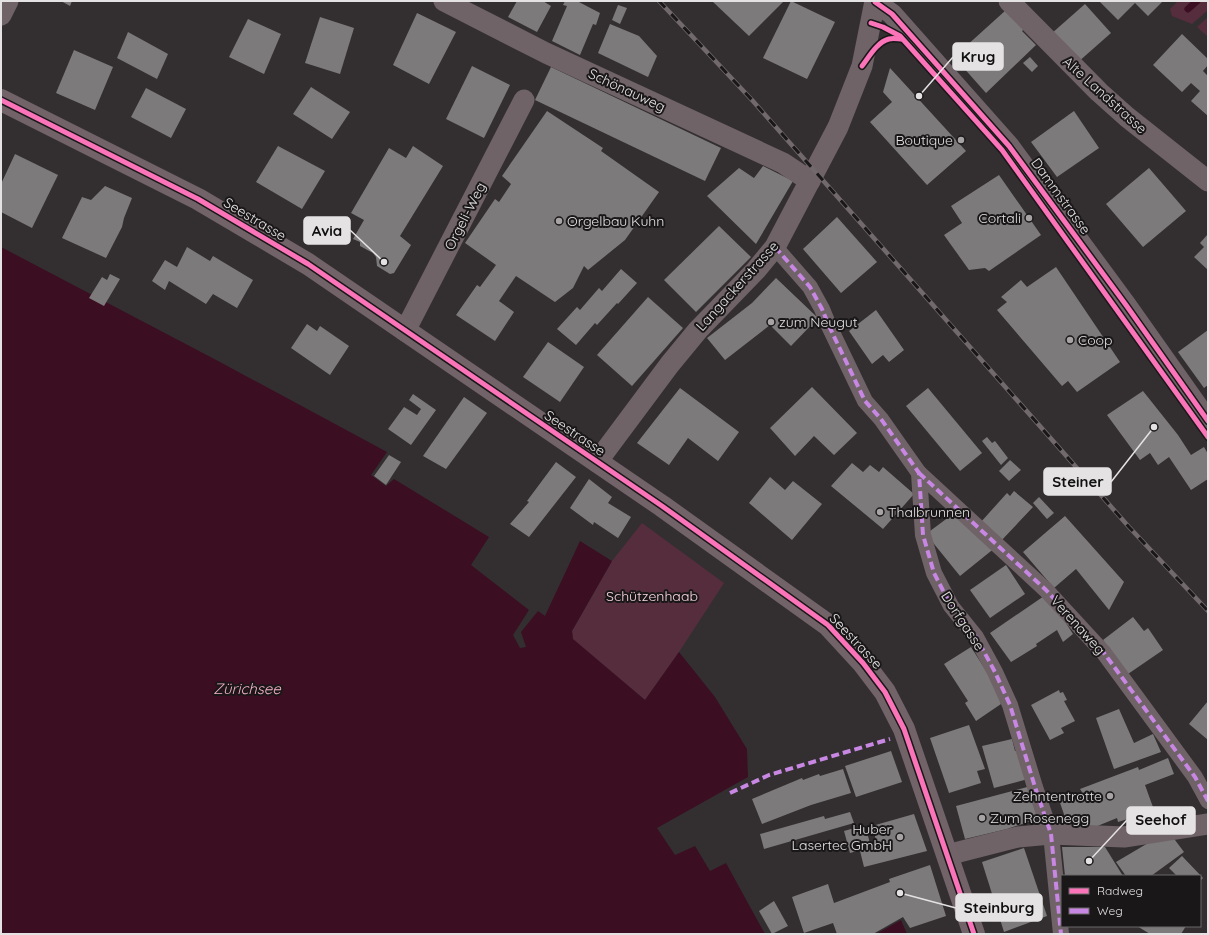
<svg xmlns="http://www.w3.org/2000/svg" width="1209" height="935" viewBox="0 0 1209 935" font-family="Quicksand,sans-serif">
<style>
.green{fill:#552d3d}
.water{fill:#3b0e22}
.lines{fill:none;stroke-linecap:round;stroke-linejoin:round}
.stream{stroke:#3b0e22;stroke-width:7}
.building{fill:#7d7a7b}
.pedestrian{stroke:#6f6368;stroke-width:16}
.minor{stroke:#6f6368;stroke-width:21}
.primary{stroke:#716368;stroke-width:22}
.rail-casing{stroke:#71696c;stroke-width:4.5}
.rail{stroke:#1a1718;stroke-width:3;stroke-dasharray:9;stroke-linecap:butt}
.quiet{stroke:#c787e3;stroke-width:4;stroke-dasharray:8 4;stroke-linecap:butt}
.cycleway-casing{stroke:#1a1718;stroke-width:8}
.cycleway{stroke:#fb73b8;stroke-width:5}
.poi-dot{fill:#a7a3a5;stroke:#1a1718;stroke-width:1.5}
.labels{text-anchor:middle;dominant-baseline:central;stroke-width:4;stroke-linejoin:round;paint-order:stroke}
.street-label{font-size:14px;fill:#e5e2e3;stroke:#1a1718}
.poi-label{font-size:14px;fill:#e5e2e3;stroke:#1a1718;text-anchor:start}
.park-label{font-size:14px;fill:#fbd6e2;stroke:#1a1718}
.water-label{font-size:15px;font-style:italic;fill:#f6b0c8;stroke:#1a1718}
.leader{fill:none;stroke:#e5e2e3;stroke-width:1.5}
.callout-dot{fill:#e5e2e3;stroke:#1a1718;stroke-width:1.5}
.callout{fill:#e5e2e3;stroke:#e5e2e3;stroke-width:1.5}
.callout-label{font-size:15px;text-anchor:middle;font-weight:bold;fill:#111}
</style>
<rect width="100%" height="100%" fill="#332f31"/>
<g class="green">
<path d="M1178 1H1208V10L1192 24 1172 16 1170 9Z"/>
<path d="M1208 17V37L1197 27Z"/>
<path d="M642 523 724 583 679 652 645 700 573 640 572 631 612 561Z"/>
</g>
<g class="water">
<path d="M1 247 220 362 387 452 371 475 386 486 394 479 489 537 471 565 529 610 513 635 520 648 526 647 521 632 538 611 545 616 580 541 612 561 572 631 573 639 645 700 679 652 715 697 747 749 748 777 657 828 675 855 695 846 710 871 726 863 765 934H1Z"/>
<path d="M901 920 907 934H876Z"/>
</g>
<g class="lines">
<path class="stream" d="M1188 9 1197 1"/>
</g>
<g class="building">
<path d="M61 1H72L70 6Z"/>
<path d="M517 1H543L551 6 537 32 508 17Z"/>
<path d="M565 1H577L600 13 596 25 593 24 580 55 552 41 567 6 563 5Z"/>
<path d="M712 1H782L783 2 749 36Z"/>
<path d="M791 1 835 22 807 79 763 58Z"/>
<path d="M1099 1H1163L1148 16 1135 3 1118 20Z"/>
<path d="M1085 4 1111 33 1077 63 1051 34Z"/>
<path d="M618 5 627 8 620 24 612 20Z"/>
<path d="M1006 10 1025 28 1022 31 1036 45 986 93 954 57Z"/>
<path d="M417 13 456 32 429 84 393 65Z"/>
<path d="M320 17 354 28 340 74 305 63Z"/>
<path d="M248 19 281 34 264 74 229 57Z"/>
<path d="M610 24 639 36 657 56 648 77 598 53Z"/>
<path d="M128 32 168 54 157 79 117 58Z"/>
<path d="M1182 34 1208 59V65L1203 71 1208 76V116L1191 101 1200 91 1191 83 1182 92 1153 65Z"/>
<path d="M74 50 113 67 95 110 56 93Z"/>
<path d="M1030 57 1038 66 1032 72 1023 63Z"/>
<path d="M472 66 510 85 484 138 446 119Z"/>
<path d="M551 67 721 148 705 181 535 100Z"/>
<path d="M890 68 966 151 927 185 870 122 892 102 883 92Z"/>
<path d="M311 87 350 112 332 139 293 114Z"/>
<path d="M146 88 186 109 171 138 131 117Z"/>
<path d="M547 111 603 148 601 151 659 192 625 240 588 270 584 266 573 288 555 302 516 276 499 301 514 312 495 341 456 315 477 285 480 287 496 265 465 243 495 199 499 202 511 184 502 176Z"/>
<path d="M1074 111 1099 148 1057 177 1031 142Z"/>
<path d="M278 146 325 171 302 209 256 182Z"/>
<path d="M413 146 443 166 400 236 411 245 394 273 390 274 377 266 376 257 373 253 360 246V242L353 239 364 220 351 213 389 148 406 158Z"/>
<path d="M15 154 58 175 32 228 1 212V184Z"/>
<path d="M763 166 793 181 756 244 707 196 739 168 754 178Z"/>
<path d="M1149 168 1186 211 1143 247 1106 204Z"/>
<path d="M999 175 1041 235 989 271 985 268 969 270 944 235 962 223 951 206Z"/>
<path d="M105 186 132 198 124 218 122 227 106 258 62 238 82 197 91 200Z"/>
<path d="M837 217 877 262 841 293 803 249Z"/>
<path d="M719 226 751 257 696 312 664 280Z"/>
<path d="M1208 234V270L1194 257 1204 247 1200 243Z"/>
<path d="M187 247 210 261 213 256 253 280 237 308 213 294 206 304 169 281 165 290 152 281 165 260 177 267Z"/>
<path d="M1056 267 1120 362 1077 392 1068 381 1062 386 997 310 1007 302 1001 297 1021 280 1027 287Z"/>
<path d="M621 269 637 283 618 304 617 303 597 325 595 323 576 345 557 329 577 307 580 310 599 288 602 291Z"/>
<path d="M110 274 120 279 104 306 89 298 102 277 107 280Z"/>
<path d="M776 278 818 318 791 346 770 325 725 360 707 338 752 303Z"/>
<path d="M648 297 683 328 632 386 597 355Z"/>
<path d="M876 310 904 350 889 362 883 355 872 364 849 331Z"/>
<path d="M307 324 317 331 320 326 349 346 330 375 291 348Z"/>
<path d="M1208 330V385L1204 388 1178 352Z"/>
<path d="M548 342 584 367 560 402 523 377Z"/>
<path d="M812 387 857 433 834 455 814 436 795 456 770 428Z"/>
<path d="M680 388 739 432 718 461 688 438 669 465 637 443Z"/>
<path d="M928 388 982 453 960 471 906 406Z"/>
<path d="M1143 391 1178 435 1191 455 1204 447 1208 454V479L1191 490 1169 457 1158 465 1150 453 1140 460 1107 415Z"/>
<path d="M413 394 436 410 411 445 388 429 404 407 417 415 421 409 409 400Z"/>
<path d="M464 397 487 413 446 469 423 456Z"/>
<path d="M987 437 992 443 995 441 1008 458 1001 465 982 441Z"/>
<path d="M389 455 401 462 386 485 374 476Z"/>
<path d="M1010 460 1021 470 1009 481 999 471Z"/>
<path d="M556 462 576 477 529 537 510 524 529 502 527 501Z"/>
<path d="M852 463 863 472 870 465 879 472 883 467 914 494 883 529 831 486Z"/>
<path d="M770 477 785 490 793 481 822 504 792 540 749 503Z"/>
<path d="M589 479 612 497 608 503 631 517 618 538 594 522 593 525 570 508Z"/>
<path d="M1014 491 1033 507 1000 542 980 523 1007 493 1010 496Z"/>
<path d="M1039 497 1054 513 1047 519 1033 503Z"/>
<path d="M957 511 996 547 960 576 926 534Z"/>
<path d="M1065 516 1124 582 1109 610 1076 569 1054 588 1023 552Z"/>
<path d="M1006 565 1025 594 990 618 970 590Z"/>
<path d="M1047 594 1073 634 1063 642 1057 630 1036 644 1037 646 1011 662 990 633Z"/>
<path d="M1133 617 1144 631 1148 628 1163 650 1128 674 1103 640Z"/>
<path d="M971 647 995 685 1001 704 976 721 965 703 968 701 944 664Z"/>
<path d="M1059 690 1060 693 1063 692 1067 700 1064 701 1075 721 1061 728 1064 733 1050 740 1031 705Z"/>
<path d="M1208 701V740L1189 724Z"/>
<path d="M1119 709 1134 743 1153 734 1161 752 1114 769 1096 718Z"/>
<path d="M969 725 985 769 977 771 981 783 949 793 930 738Z"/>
<path d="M1012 739 1015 751 1020 750 1028 779 994 788 982 746Z"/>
<path d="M891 751 902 782 856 797 845 766Z"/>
<path d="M1168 758 1174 774 1145 785 1158 821 1136 828 1131 818 1118 822 1117 818 1095 827 1066 820 1059 800 1082 792 1080 789 1138 767 1139 770Z"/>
<path d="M843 769 851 793 811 805 762 824 752 799 802 778 803 780 819 774 820 776Z"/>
<path d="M1031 786 1040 818 1007 829 965 839 956 806Z"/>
<path d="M850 812 854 823 764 849 760 834 824 816 825 819Z"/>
<path d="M914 814 927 851 864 867 860 851 878 847 872 826Z"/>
<path d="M865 825 871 847 850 853 844 831Z"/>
<path d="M1160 836H1172L1184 852 1151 876H1126L1116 862Z"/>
<path d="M1062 847H1105L1123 876H1065Z"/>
<path d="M1024 848 1047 916 1004 932 982 862Z"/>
<path d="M1182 856 1203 878 1200 881V876H1177L1169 868Z"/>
<path d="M930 865 946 916 910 928 903 917 873 934H837L833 923 804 933 792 897 828 884 834 903 890 882 889 879Z"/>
<path d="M774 901 788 926 772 934 759 911Z"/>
<path d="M1137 926H1186L1181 934H1150Z"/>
</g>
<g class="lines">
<g class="pedestrian">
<path d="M775 247 810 287 822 309 829 326 865 401 881 419 919 473 923 535 934 573 951 606 976 637 995 672 1010 705 1035 787 1051 834 1061 934"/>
<path d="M919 473 1046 590 1104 653 1195 777 1208 801"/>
</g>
<g class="minor">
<path d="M444 1 546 53 783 163 810 181"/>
<path d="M1009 1 1099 92 1127 117 1208 181"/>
<path d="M875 2 892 14 1009 146 1126 305 1208 421"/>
<path d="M1 15 8 1"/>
<path d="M405 331 524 100"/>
<path d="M597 462 670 364 698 330 756 270 775 247 838 127 862 66 875 1"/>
<path d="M947 855 1018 837 1051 834 1124 837 1208 824"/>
</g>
<path class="primary" d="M1 100 198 199 308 264 662 506 828 625 863 663 885 692 904 729 974 934"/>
<defs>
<path id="rail" d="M659 1 752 100 1129 527 1208 611"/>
</defs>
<use href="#rail" class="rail-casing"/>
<use href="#rail" class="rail"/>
<g class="quiet">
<path d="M775 247 810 287 822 309 829 326 865 401 881 419 919 473 923 535 934 573 951 606 976 637 995 672 1010 705 1035 787 1051 834 1061 934"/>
<path d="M919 473 1046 590 1104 653 1195 777 1208 801"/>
<path d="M730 793 769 775 890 739"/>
</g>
<defs>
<g id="cycleway">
<path d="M875 1V2L892 14 1009 146 1126 305 1208 421"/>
<path d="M871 23 883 27 900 36 1002 150 1208 437"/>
<path d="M862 66C869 57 877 42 889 39 893 38 898 39 902 39"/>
<path d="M1 100 198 199 308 264 662 506 828 625 863 663 885 692 904 729 974 934"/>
</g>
</defs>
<use href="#cycleway" class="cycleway-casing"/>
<use href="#cycleway" class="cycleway"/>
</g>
<g class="poi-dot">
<circle cx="961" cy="140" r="4"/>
<circle cx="1029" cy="218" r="4"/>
<circle cx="559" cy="221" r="4"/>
<circle cx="771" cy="322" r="4"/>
<circle cx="1070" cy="340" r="4"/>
<circle cx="880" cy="512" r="4"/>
<circle cx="1110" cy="796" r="4"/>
<circle cx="982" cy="818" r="4"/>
<circle cx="900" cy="837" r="4"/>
</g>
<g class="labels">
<g class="street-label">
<text transform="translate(627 90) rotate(25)">Schönauweg</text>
<text transform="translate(1105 95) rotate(42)">Alte Landstrasse</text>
<text transform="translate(1061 196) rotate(54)">Dammstrasse</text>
<text transform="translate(465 216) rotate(-63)">Orgeli-Weg</text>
<text transform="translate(255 219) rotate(31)">Seestrasse</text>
<text transform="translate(737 286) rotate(-48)">Langackerstrasse</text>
<text transform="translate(575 433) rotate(34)">Seestrasse</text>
<text transform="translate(963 621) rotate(57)">Dorfgasse</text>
<text transform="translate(1078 625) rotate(48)">Verenaweg</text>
<text transform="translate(856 641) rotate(47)">Seestrasse</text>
</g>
<g class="poi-label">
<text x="953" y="140" text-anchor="end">Boutique</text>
<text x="1021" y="218" text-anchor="end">Cortali</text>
<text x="567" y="221">Orgelbau Kuhn</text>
<text x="779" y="322">zum Neugut</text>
<text x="1078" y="340">Coop</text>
<text x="888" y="512">Thalbrunnen</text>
<text x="1102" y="796" text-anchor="end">Zehntentrotte</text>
<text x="990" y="818">Zum Rosenegg</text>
<text x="892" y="829" text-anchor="end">Huber<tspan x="892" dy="16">Lasertec GmbH</tspan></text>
</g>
<g class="park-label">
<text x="652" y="596">Schützenhaab</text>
</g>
<g class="water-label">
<text x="247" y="688">Zürichsee</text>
</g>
</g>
<path class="leader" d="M919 96L953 57M384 262L350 230M1154 427L1111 482M1089 861L1127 820M900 893L956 908"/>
<g class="callout-dot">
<circle cx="919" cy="96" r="4"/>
<circle cx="384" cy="262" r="4"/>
<circle cx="1154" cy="427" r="4"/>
<circle cx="1089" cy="861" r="4"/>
<circle cx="900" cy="893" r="4"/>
</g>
<g class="callout">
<rect x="953" y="43" width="50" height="27" rx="4"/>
<rect x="304" y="217" width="46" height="27" rx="4"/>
<rect x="1044" y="468" width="67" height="27" rx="4"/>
<rect x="1127" y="807" width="68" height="27" rx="4"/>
<rect x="956" y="894" width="86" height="27" rx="4"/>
</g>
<g class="callout-label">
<text x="978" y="62">Krug</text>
<text x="327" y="236">Avia</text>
<text x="1078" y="487">Steiner</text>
<text x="1161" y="825">Seehof</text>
<text x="999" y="913">Steinburg</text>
</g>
<rect width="1209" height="935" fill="none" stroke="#e5e2e3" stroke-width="4"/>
<rect x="1061" y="875" width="140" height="52" fill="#1a1718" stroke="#6b6869"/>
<rect x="1069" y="888" width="20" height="6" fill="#fb73b8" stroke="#6b6869"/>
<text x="1097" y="895" font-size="12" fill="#e5e2e3">Radweg</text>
<rect x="1069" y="908" width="20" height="6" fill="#c787e3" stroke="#6b6869"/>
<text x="1097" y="915" font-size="12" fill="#e5e2e3">Weg</text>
</svg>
